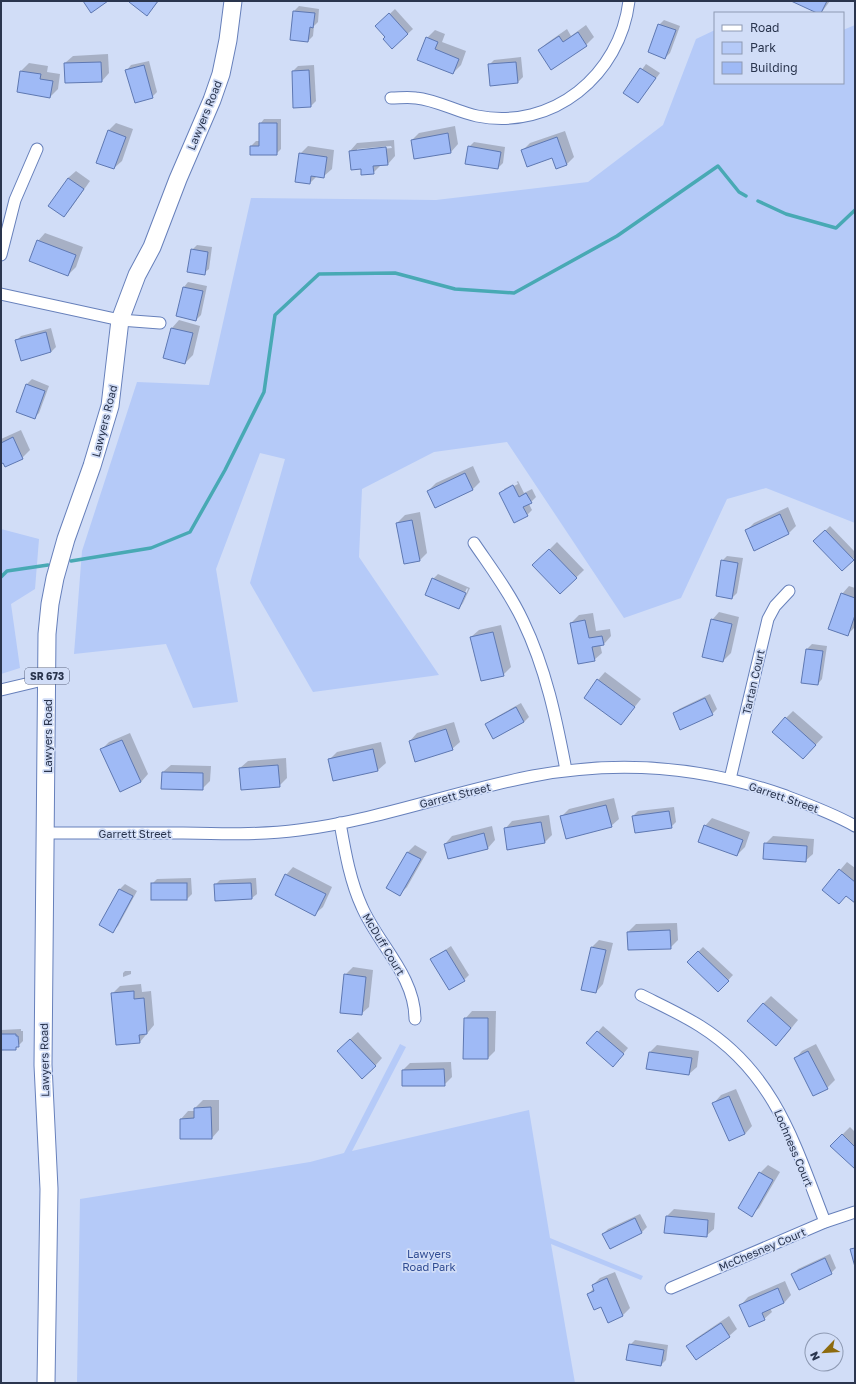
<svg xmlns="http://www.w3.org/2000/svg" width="856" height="1384" viewBox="0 0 856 1384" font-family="'Golos Text',sans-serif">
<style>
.green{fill:#b5caf8}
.shadow{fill:#0003;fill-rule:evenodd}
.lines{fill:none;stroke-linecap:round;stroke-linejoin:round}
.stream{stroke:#48a9b4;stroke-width:3.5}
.building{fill:#9fbaf6;stroke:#5e78b2}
.street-casing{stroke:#6780bb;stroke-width:13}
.primary-casing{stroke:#6780bb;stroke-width:19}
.street{stroke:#fff;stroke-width:11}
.primary{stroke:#fff;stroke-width:17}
.labels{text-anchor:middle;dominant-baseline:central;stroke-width:3.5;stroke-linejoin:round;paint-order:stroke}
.shield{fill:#d1ddf7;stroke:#5c6781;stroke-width:1}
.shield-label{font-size:10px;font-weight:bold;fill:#2a354e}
.street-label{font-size:11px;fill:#2a354e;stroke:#d1ddf7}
.park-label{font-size:11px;fill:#304c93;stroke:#d1ddf7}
</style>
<rect width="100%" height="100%" fill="#d1ddf7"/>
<g class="green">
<path d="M855 25V523L766 488 727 499 681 598 624 618 507 442 434 452 362 489 359 557 439 675 313 692 250 583 285 459 260 453 216 569 238 702 193 708 166 644 74 654 82 551 137 382 209 385 251 198 436 200 588 182 663 125 696 39 715 30V83H843V30Z"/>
<path d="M1 529 39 539 35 589 11 604 20 668 1 674Z"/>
<path d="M400 1044 406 1047 352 1151 529 1110 550 1238 643 1276 641 1280 551 1244 575 1383H77L80 1199 310 1162 344 1153Z"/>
</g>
<g class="shadow">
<path d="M131 1H159L147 14Z"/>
<path d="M793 1H830L821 13Z"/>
<path d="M299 6 319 9 318 22 314 26 313 36 308 41 294 11Z"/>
<path d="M395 9 413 29 392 48 377 26Z"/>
<path d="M664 20 680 26 670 53 665 58 659 25Z"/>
<path d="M586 25 594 37 586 45 539 50 547 43 567 29 571 36Z"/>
<path d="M435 30 445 34 442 42 466 51 461 65 453 73 419 60 427 38Z"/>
<path d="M108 54 109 73 102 81 65 63 73 56Z"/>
<path d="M521 57 523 77 518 82 489 65 494 60Z"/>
<path d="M149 61 157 92 152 97 127 70 131 65Z"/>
<path d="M29 63 48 66 47 72 60 74 58 89 50 97 18 91 21 71Z"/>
<path d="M646 64 660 73 638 102 625 93Z"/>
<path d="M314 65 316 101 311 106 293 71 298 66Z"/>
<path d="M264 119H281V149L276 154 251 146 256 141H260V124Z"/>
<path d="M116 123 133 129 122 161 114 168 109 130Z"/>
<path d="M455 126 458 144 451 152 412 140 419 133Z"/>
<path d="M565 131 574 157 567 164 552 157 523 150 530 143Z"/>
<path d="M394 140 395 156 388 164 381 165 373 173 362 168 350 151 357 143ZM391 146 392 148 357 151V149Z"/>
<path d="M474 142 505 147 503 163 498 168 469 147Z"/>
<path d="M308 146 334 150 332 169 324 176H317L310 183 300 154Z"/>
<path d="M76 171 90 181 71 208 64 216 68 178Z"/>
<path d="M45 233 83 247 76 267 68 275 38 241Z"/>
<path d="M197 245 212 247 209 269 204 273 192 250Z"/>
<path d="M188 282 207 286 201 315 196 320 184 287Z"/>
<path d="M179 320 200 326 193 355 185 363 164 358 172 328Z"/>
<path d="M51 328 56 347 51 352 16 341 21 336Z"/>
<path d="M32 379 49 386 39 413 34 418 17 412 27 384Z"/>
<path d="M21 430 30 450 22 458 1 463V439Z"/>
<path d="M473 466 480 482 473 489 436 506 428 491 436 483Z"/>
<path d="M518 481 524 493 532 489 536 497 529 504 532 510 527 515 500 493ZM517 482 518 484 504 491V489Z"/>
<path d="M788 507 796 526 789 533 746 531 754 523Z"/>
<path d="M420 512 427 553 420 560 397 523 405 515Z"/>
<path d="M830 526 855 552V557L842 570 815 541Z"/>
<path d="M557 542 584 570 560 593 534 565Z"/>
<path d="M727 556 743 558 737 593 732 598 722 561Z"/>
<path d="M438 574 470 588 463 603 459 608 433 579ZM467 588 468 589 462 603H460Z"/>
<path d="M849 586 855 588V627L847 635 842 594Z"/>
<path d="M719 612 739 617 731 653 723 661 712 620Z"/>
<path d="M593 613 596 631 610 629 611 636 604 644H600L602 653 594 660 571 623 579 615Z"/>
<path d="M501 625 511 667 503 675 471 637 479 630Z"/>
<path d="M812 644 827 646 822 679 818 684 802 682 807 649Z"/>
<path d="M605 672 641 699 621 724 598 680Z"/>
<path d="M710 694 717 709 712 714H674L679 709Z"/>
<path d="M521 703 529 717 524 722 493 738 486 725 491 720Z"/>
<path d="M793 711 823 737 811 750 786 718Z"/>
<path d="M454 722 460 742 452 749 410 741 417 733Z"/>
<path d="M130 733 148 774 141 782 120 791 101 750 109 742Z"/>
<path d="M381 742 386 763 378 770 334 780 329 760 337 752Z"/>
<path d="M286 758 287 778 279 786 240 768 248 761Z"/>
<path d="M171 765 211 766 210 781 202 789 163 772Z"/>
<path d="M614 798 619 819 611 826 561 817 569 809Z"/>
<path d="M674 807 676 822 671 827 633 816 638 811Z"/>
<path d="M549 815 552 835 545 842 505 829 512 821Z"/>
<path d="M712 818 750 832 745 847 737 855 705 826Z"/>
<path d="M492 826 495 840 488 848 445 844 452 836Z"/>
<path d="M773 836 814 839 813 854 805 861 765 844Z"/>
<path d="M415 845 427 852 407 887 399 895 387 888 408 852Z"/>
<path d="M847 862 855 868V902L847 895 823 890Z"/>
<path d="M293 867 332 887 323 907 315 914 286 875Z"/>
<path d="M191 878 192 894 187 899 152 884 157 879Z"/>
<path d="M256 878 257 894 252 898 215 885 220 880Z"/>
<path d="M125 884 137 891 118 926 113 931 101 925 120 889Z"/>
<path d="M677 923 678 940 670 948 628 932 636 924Z"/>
<path d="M599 940 613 943 603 984 596 992 592 947Z"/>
<path d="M451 946 469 975 464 980 432 959Z"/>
<path d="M703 947 733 975 718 991 688 962Z"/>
<path d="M353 967 373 970 369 1007 361 1014 345 975Z"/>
<path d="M125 971H131V974L123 977V973Z"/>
<path d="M141 984 142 992 151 991 154 1025 140 1042 112 994 120 986Z"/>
<path d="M771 996 798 1020 784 1037 763 1004Z"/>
<path d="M472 1011H496L495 1051 488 1058 465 1019Z"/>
<path d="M603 1026 628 1048 618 1060 588 1043Z"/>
<path d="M21 1029V1031H23V1041L15 1049H1V1030Z"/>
<path d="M358 1032 382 1058 375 1066 346 1043Z"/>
<path d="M816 1044 835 1080 827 1088 795 1059 802 1051Z"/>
<path d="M657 1045 699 1051 697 1067 689 1074 650 1052Z"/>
<path d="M451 1062 452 1077 444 1085 403 1070 410 1063Z"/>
<path d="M736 1089 752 1126 745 1134 714 1103 721 1095Z"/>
<path d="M203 1100H219V1130L212 1138 181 1119 188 1111H195V1108Z"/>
<path d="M850 1127 855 1132V1168L842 1135Z"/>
<path d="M768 1165 780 1172 759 1208 751 1215 739 1208 760 1173Z"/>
<path d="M674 1209 715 1213 714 1229 706 1236 667 1216Z"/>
<path d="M640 1214 647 1227 642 1232 610 1248 603 1234 608 1229Z"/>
<path d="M830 1254 836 1268 831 1273 793 1274 798 1269Z"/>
<path d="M615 1272 630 1308 623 1315 601 1305 588 1294 594 1288 593 1285 600 1278Z"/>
<path d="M785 1281 791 1295 784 1303 770 1308 772 1312 764 1319 741 1305 748 1297Z"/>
<path d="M729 1316 737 1329 729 1336 688 1347 695 1339Z"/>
<path d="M635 1340 668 1345 666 1360 661 1365 630 1345Z"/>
</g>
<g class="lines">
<g class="stream">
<path d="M758 201 786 214 836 228 855 210"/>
<path d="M71 561 151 548 190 532 225 470 264 392 275 315 319 274 395 273 455 289 514 293 617 236 718 166 739 192 746 196"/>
<path d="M1 577 7 571 48 565"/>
</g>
</g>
<g class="building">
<path d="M83 1H108L91 13Z"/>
<path d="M130 1H158L147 16 129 2Z"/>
<path d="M791 1H827L821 13H817Z"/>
<path d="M293 11 315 13 313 28 310 27 308 42 290 40Z"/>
<path d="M389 13 408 34 392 49 383 39 385 37 375 26Z"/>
<path d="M658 24 676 30 665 59 648 52Z"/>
<path d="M578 32 587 46 551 70 538 50 559 36 563 42Z"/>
<path d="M426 37 438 42 435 49 459 59 453 74 417 60Z"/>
<path d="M101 62 102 82 65 83 64 63Z"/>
<path d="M516 62 518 83 490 86 488 64Z"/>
<path d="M144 65 153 98 135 103 125 70Z"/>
<path d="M640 68 656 78 638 103 623 93Z"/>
<path d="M309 70 311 107 293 108 292 71Z"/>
<path d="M20 71 41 74 40 79 53 81 50 98 17 92Z"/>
<path d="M259 123H277V155H250V146H259Z"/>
<path d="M108 130 126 137 114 169 96 163Z"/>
<path d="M448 133 451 153 414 159 411 140Z"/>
<path d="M557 137 567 165 556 169 552 158 527 167 521 150Z"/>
<path d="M468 146 501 152 498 169 465 164Z"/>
<path d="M386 147 388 165 373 166 374 174 361 175V169L351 170 349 151Z"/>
<path d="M299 153 327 157 324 178 311 176 310 184 295 182Z"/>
<path d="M68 178 84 189 64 217 48 206Z"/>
<path d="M37 240 76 255 68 276 29 261Z"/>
<path d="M191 249 208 252 205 275 187 272Z"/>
<path d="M183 287 203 291 196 321 176 316Z"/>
<path d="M171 328 193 333 185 364 163 358Z"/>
<path d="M46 332 51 352 21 361 15 340Z"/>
<path d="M26 384 45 391 35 419 16 412Z"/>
<path d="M13 437 23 459 5 467 3 463 1 464V443Z"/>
<path d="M465 473 473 490 435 508 427 491Z"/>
<path d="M513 485 519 497 526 493 532 503 523 507 528 516 514 523 499 493Z"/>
<path d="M780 514 789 534 754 551 745 530Z"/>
<path d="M412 520 420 561 404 564 396 523Z"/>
<path d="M825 530 854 560 842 571 813 541Z"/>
<path d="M549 549 577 578 560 594 532 565Z"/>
<path d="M721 560 738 563 732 599 716 596Z"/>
<path d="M432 578 466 593 459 609 425 595Z"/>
<path d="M841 593 855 598V615L848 636 828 629Z"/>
<path d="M711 619 732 624 723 662 702 657Z"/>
<path d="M585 620 589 638 602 636 604 645 592 647 595 661 578 664 570 623Z"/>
<path d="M493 632 504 676 481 681 470 637Z"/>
<path d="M806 649 823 651 818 685 801 683Z"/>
<path d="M597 679 635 707 621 725 584 698Z"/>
<path d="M705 698 713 715 680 730 673 713Z"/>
<path d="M516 707 524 722 493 739 485 724Z"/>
<path d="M785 717 816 745 803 759 772 732Z"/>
<path d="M446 729 453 750 415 762 409 741Z"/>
<path d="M122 740 141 782 120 792 100 749Z"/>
<path d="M373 749 378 771 333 781 328 759Z"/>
<path d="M278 765 280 787 241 790 239 768Z"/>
<path d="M162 772 203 773V790L161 789Z"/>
<path d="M606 805 612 827 566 839 560 816Z"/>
<path d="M669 811 672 828 635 833 632 816Z"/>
<path d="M541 822 545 843 507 850 504 828Z"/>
<path d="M704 825 743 840 737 856 698 842Z"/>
<path d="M484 833 488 849 448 859 444 844Z"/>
<path d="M764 843 807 846 806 862 763 859Z"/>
<path d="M407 852 421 859 400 896 386 888Z"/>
<path d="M839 869 855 882V903L846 896 839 904 822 890Z"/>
<path d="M285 874 326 894 315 916 275 895Z"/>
<rect x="151" y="883" width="36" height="17"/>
<path d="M251 883 252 899 215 901 214 884Z"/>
<path d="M119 889 133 896 113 933 99 925Z"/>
<path d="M670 930 671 949 628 950 627 932Z"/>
<path d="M591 947 606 950 596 993 581 990Z"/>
<path d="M446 950 465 981 449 990 430 959Z"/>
<path d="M698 951 729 981 718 992 687 962Z"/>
<path d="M344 974 366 977 362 1015 340 1013Z"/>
<path d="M134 991V999L144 998 147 1034 139 1035 140 1043 116 1045 111 993Z"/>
<path d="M763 1003 791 1028 776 1046 747 1021Z"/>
<path d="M464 1018H488V1059H463Z"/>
<path d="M597 1031 624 1054 613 1067 586 1043Z"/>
<path d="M1 1034H16V1036H18L19 1047H16V1050H1Z"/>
<path d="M350 1039 376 1066 362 1079 337 1051Z"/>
<path d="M808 1051 828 1089 813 1096 794 1058Z"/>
<path d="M649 1052 692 1058 689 1075 646 1069Z"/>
<path d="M444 1069 445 1086H402V1070Z"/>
<path d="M729 1096 745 1134 729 1141 712 1103Z"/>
<path d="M211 1107 212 1139H180V1119L194 1118V1108Z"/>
<path d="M842 1134 855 1147V1169L830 1146Z"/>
<path d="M759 1172 773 1180 752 1217 738 1208Z"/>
<path d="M666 1216 708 1220 707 1237 664 1233Z"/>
<path d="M635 1218 642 1233 610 1249 602 1234Z"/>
<path d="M855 1248V1267L850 1249Z"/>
<path d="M825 1258 832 1274 799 1290 791 1274Z"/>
<path d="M607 1278 623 1316 608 1323 601 1307 594 1310 587 1294 594 1291 592 1285Z"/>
<path d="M778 1288 784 1303 762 1313 765 1320 749 1327 739 1305Z"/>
<path d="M721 1323 730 1337 696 1360 686 1346Z"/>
<path d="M629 1344 664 1350 661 1366 626 1360Z"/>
</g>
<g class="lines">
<defs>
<g id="street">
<path d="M391 98C399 98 408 97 416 98 437 100 457 112 477 116 553 131 620 75 629 1"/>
<path d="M1 255 15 200 37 149"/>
<path d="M1 294 120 320 160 323"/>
<path d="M474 543C491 568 510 593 523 621 546 669 556 718 566 770"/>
<path d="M1 690 47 679"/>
<path d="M730 779 768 619 775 606 789 591"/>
<path d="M340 823C345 851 350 881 362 907 378 944 415 976 415 1019"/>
<path d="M46 833C91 833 137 833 183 833 221 834 260 835 299 830 379 820 455 791 533 776 618 760 701 766 783 795 807 804 832 813 855 826"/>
<path d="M641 995C661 1005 681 1014 700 1026 775 1073 795 1145 825 1222"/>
<path d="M671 1288 825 1222 855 1212"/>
</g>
<path id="primary" d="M46 1383 49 1189 43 1065 47 634 50 604 55 578 66 539 92 466 110 406 120 320 137 275 152 247 178 179 212 100 221 74 228 40 233 1"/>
</defs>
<use href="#street" class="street-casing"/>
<use href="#primary" class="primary-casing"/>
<use href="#street" class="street"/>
<use href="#primary" class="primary"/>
</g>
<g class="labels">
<rect class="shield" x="25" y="668" width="44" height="16" rx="3"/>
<g class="shield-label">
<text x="47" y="676">SR 673</text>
</g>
<g class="street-label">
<text transform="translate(204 115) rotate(-68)">Lawyers Road</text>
<text transform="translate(104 421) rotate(-76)">Lawyers Road</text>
<text transform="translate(753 682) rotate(-77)">Tartan Court</text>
<text transform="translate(47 736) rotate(-90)">Lawyers Road</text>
<text transform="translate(455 795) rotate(-14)">Garrett Street</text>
<text transform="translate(784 797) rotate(19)">Garrett Street</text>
<text x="135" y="833">Garrett Street</text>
<text transform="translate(384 944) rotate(59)">McDuff Court</text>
<text transform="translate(44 1060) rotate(-91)">Lawyers Road</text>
<text transform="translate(794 1148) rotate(67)">Lochness Court</text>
<text transform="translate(762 1249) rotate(-23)">McChesney Court</text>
</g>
<g class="park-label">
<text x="429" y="1253">Lawyers<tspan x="429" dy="13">Road Park</tspan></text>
</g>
</g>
<rect width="856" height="1384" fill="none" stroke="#2a354e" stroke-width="4"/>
<rect x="714" y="12" width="130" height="72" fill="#d1ddf7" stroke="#8e9ab3"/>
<rect x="722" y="25" width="20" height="6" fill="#ffffff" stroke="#8e9ab3"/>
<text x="750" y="32" font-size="12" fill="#2a354e">Road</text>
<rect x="722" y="42" width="20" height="12" fill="#b5caf8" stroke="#8e9ab3"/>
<text x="750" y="52" font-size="12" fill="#2a354e">Park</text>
<rect x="722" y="62" width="20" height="12" fill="#9fbaf6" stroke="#8e9ab3"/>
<text x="750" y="72" font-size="12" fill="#2a354e">Building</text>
<g transform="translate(824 1352) rotate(245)"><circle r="19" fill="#d1ddf7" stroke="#8e9ab3"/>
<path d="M0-3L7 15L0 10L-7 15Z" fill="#8d6b0e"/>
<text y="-6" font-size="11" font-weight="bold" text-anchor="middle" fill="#2a354e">N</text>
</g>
</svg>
